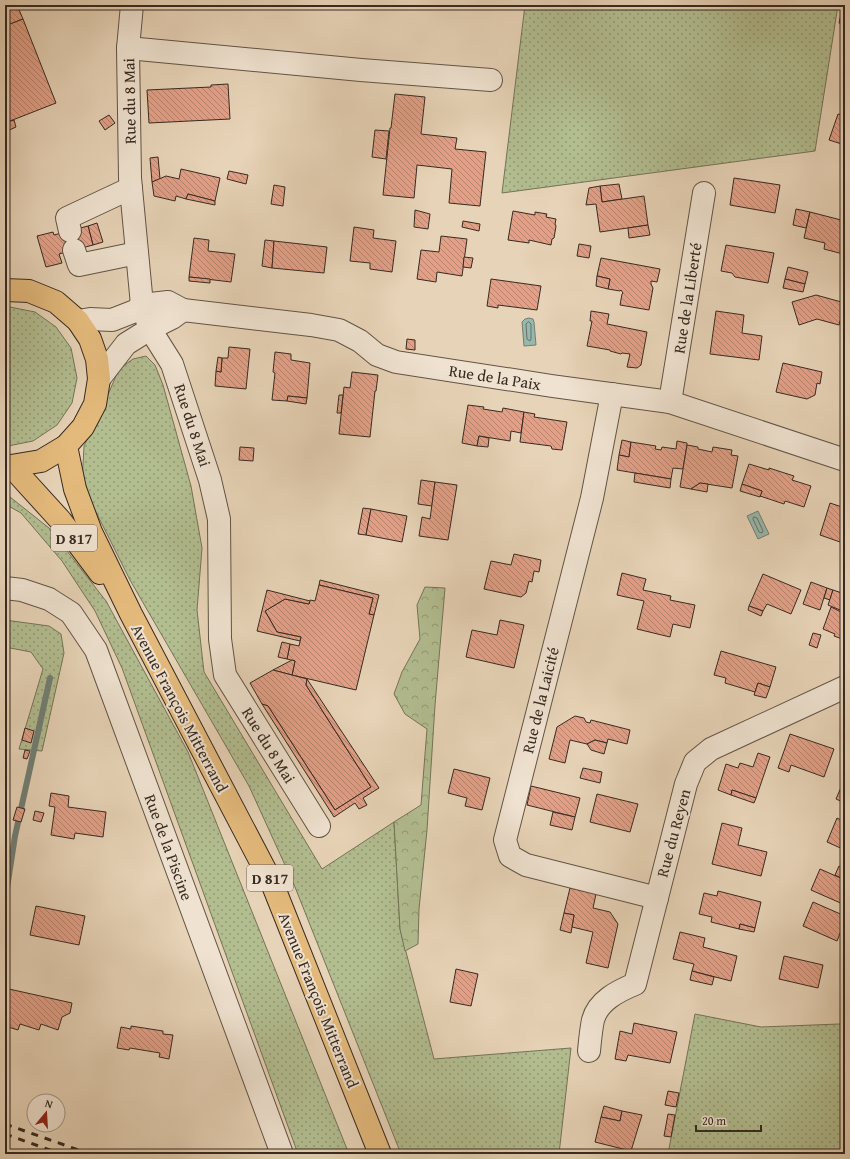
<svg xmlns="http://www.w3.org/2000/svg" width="850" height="1159" viewBox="0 0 850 1159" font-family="'Gentium Book Plus',serif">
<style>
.grass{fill:url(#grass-dots);stroke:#747458}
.forest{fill:url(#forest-crowns);stroke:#747458}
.water{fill:#97b8ad;stroke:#717f75}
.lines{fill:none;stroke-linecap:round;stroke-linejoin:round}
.shore{stroke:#677167;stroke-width:1}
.stream{stroke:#717f75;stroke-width:6}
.building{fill:url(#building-back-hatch);stroke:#372a21}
.minor-casing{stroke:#635446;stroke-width:24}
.major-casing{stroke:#372a21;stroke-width:24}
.minor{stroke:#efe2d0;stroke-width:22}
.major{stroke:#e4ba7c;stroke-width:22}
.rail{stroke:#372a21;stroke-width:3;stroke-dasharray:7 7;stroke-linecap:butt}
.labels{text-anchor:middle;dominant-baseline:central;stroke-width:4;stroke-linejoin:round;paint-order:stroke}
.shield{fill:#efe2d0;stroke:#6e6156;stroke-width:1}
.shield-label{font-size:15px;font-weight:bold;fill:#372a21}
.street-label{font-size:16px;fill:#372a21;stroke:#efe2d0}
</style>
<defs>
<pattern id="grass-dots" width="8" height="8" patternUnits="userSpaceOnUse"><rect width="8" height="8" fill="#b2bd90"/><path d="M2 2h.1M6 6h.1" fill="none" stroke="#929a75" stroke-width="1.8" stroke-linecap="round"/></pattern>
<pattern id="forest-crowns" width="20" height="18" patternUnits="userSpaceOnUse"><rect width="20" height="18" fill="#b2bd90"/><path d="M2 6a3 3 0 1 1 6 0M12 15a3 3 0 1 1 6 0" fill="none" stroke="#929a75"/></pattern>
<pattern id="building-back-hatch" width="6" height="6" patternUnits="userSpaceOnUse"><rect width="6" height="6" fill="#e3a087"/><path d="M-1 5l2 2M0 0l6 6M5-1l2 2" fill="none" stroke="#b9836e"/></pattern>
</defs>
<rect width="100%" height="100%" fill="#e7d3b7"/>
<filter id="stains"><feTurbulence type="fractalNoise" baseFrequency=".005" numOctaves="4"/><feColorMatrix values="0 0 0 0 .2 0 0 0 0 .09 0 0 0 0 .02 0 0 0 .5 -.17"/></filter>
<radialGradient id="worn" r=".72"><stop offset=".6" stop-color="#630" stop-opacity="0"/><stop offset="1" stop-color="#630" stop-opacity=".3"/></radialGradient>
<g class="grass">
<path d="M525 5H838L815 151 502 193Z"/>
<path d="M5 306 35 312 56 327 71 348 77 378 72 403 57 425 33 441 8 446H5Z"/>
<path d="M146 356 155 365 163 385 191 486 202 548 197 610 204 672 322 869 394 822 400 929 434 1059 571 1048 559 1154H401L295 887 249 786 130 580 82 484 84 446 100 413 119 369 133 359Z"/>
<path d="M5 493 49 528 106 601 188 752 349 1154H298L122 668 95 611 62 561 21 513 5 504Z"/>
<path d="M5 620 49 626 61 634 64 653 42 751 19 749 43 669 31 652 5 647Z"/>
<path d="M695 1014 761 1027 839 1024 845 1025V1154H668Z"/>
</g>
<path class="forest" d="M425 587 445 588 435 705 427 830 419 909 418 944 405 951 400 929 394 822 421 805 427 729 405 714 394 694 402 672 420 639 417 605Z"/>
<g class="water">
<path d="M529 318 533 319 534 322 536 345 524 346 522 322 525 319Z"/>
<path d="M758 511 769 534 758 539 747 516Z"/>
</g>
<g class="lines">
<g class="shore">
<path d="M529 322 531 324V339L530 341 527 339 526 324 527 323Z"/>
<path d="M754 517 757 518 763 531 762 533 759 532 753 519Z"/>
</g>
<path class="stream" d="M5 901 15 836 50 678"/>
</g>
<g class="building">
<path d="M5 5H17L23 19 5 26Z"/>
<path d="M841 14 845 15V24L839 23Z"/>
<path d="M23 19 56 103 5 123V26Z"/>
<path d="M228 84 230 119 149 123 147 90 211 87V85Z"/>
<path d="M395 94 425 97 421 134 457 138 455 149 486 152 480 206 449 203 452 169 417 165 414 198 383 195 390 128H391Z"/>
<path d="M838 114 845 116V145L829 140Z"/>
<path d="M109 115 115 123 105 130 99 121Z"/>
<path d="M14 120 16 127 5 132V123Z"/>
<path d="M375 130 389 131 386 159 372 157Z"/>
<path d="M158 157 160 179 152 182 150 158Z"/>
<path d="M181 169 220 178 215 201 188 194 186 199 176 196 175 201 154 196 152 182 166 176 179 179Z"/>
<path d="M229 171 248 175 246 184 227 179Z"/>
<path d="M734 178 780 185 775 213 730 205Z"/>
<path d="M619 184 622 199 602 202 600 186Z"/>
<path d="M274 185 285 187 283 206 271 204Z"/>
<path d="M600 186 602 202 644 196 648 225 600 232 596 204 586 205 589 188Z"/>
<path d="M188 194 215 201V205L186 199Z"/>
<path d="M796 209 810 212 806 228 793 225Z"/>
<path d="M415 210 430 214 428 229 414 227Z"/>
<path d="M513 211 535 215V212L547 214 546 217 556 219 555 224 556 226 554 238 552 239 551 245 529 240V243L508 240Z"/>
<path d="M810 212 845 221V248L843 254 824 249 825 243 804 238Z"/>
<path d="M463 221 480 224 479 231 462 227Z"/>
<path d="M97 223 103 242 93 245 88 226Z"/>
<path d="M648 225 650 235 629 238 628 228Z"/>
<path d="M88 226 93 245 59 254 62 263 46 267 37 236 53 232 54 235Z"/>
<path d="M354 227 374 230 373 238 396 241 392 272 370 269V263L350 261Z"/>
<path d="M441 236 467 239 462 276 437 272 436 282 417 279 421 250 439 252Z"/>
<path d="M194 238 209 240 208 251 235 254 231 282 189 277Z"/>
<path d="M265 240 274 241 272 268 262 266Z"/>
<path d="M274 241 327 247 324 273 272 268Z"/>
<path d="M579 244 591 246 589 258 577 256Z"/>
<path d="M726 245 774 253 768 283 735 277 732 273 721 271Z"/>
<path d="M464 257 473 258 471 268 463 267Z"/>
<path d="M601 258 660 269 657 282 651 281V284L653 288 649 310 620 305 622 294 623 293 621 290 620 291 608 289 610 279 597 276Z"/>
<path d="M788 267 808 272 805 284 785 279Z"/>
<path d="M597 276 610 279 608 289 596 286Z"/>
<path d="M189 277 210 279V283L189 281Z"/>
<path d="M491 279 541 286 537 310 498 305V308L487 306Z"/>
<path d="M785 279 805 284 803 292 783 288Z"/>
<path d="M816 295 845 303 839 325 817 319 799 325 792 302Z"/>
<path d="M591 311 609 314 607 324 647 332 641 365 637 368 627 367 630 354 622 353 621 354 610 351V350L587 346 592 321H590Z"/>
<path d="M716 311 744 315 742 333 762 336 759 360 710 354Z"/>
<path d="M407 339 415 340V350L406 349Z"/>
<path d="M229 347 250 349 246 389 215 386 216 371 221 372 222 358H228Z"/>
<path d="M275 352 291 354V360L310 363 307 398 288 396 287 401 272 400 275 373 273 372Z"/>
<path d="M218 357 222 358 221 372 216 371Z"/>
<path d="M783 363 822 372 820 384 817 383 815 395 807 399 776 392Z"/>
<path d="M352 372 378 375 376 391H375L370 437 339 434 344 387 350 388Z"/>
<path d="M339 395H343L341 413H337Z"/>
<path d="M288 396 307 398 306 404 287 401Z"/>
<path d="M468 405 484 407 483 409 502 412 503 408 524 412 521 433 511 431 510 441 479 436 477 446 462 443Z"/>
<path d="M524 412 535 414 534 417 567 422 562 450 552 449 551 446 520 442Z"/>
<path d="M479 436 489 438 488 447 477 446Z"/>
<path d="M622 440 631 442 629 457 619 455Z"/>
<path d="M677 441 687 443V445L683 469 673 468 671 479 617 470 619 455 629 457 631 442 656 446 655 449 661 450 662 447 676 449Z"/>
<path d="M687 445 698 447V449L712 452 713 447 732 450 731 455 738 456 732 488 700 483 691 489 680 487Z"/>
<path d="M240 447 254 448 253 461 239 460Z"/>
<path d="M749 464 769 470V468L794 476 792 480 811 486 804 507 785 501 784 504 760 496 762 491 742 484Z"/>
<path d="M635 473 671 479 670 488 634 482Z"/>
<path d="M421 480 435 482 432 506 418 504Z"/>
<path d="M435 482 457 485 448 540 419 536 422 517 430 519Z"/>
<path d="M700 483 708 484 707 492 691 489Z"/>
<path d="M742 484 762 491 760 497 740 491Z"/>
<path d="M830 503 845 508V538L843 543 820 535Z"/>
<path d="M363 508 371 509 366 535 358 534Z"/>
<path d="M371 509 407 516 402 542 366 535Z"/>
<path d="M514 554 541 560 539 572 534 571 532 582 529 581 526 593 521 597 484 589 491 561 511 565Z"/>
<path d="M622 573 646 579 643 590 671 596 670 600 695 605 690 628 673 624 670 637 637 629 644 601 617 595Z"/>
<path d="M763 574 801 590 791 614 767 604 763 611 749 606Z"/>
<path d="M320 580 379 595 374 615 369 614 373 598 319 585Z"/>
<path d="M811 582 827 588 820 610 803 604Z"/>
<path d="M319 585 373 598 369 614 374 615 356 690 292 675 295 661 287 659 290 644 299 646 301 637 277 632 265 611 285 599 309 604 310 600 315 601Z"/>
<path d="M827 588 833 590 830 600 824 598Z"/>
<path d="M267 590 310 601 309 604 285 599 265 611 277 632 301 637 300 641 257 631Z"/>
<path d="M833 590 845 594 840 610 828 605Z"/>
<path d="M749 606 763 611 761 616 748 610Z"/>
<path d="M831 607 843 613 845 611V640L834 636 835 634 823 629Z"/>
<path d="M500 620 524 625 514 668 466 657 472 630 497 635Z"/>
<path d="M813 633 821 635 817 648 809 645Z"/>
<path d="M282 642 290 644 287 659 278 657Z"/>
<path d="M721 651 776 667 770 687 758 683 755 692 725 683 726 678 714 675Z"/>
<path d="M292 660 295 661 292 675 273 670Z"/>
<path d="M273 670 307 679 306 685 371 787 335 810 268 706 262 704 250 683Z"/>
<path d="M307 679 379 788 363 798 367 805 359 809 355 803 334 817 262 704 268 706 335 810 371 787 306 685Z"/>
<path d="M758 683 770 687 766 698 754 695Z"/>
<path d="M575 716 584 718 586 722 590 723 591 720 630 730 627 744 608 739 607 743 595 740 587 744 570 740 565 763 549 759 557 727Z"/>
<path d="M25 728 34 731 31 743 22 740Z"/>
<path d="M790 734 834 749 824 777 791 765 789 772 778 768Z"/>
<path d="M595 740 607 743 604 754 591 750 587 744Z"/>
<path d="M25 750 30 751 27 759 23 758Z"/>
<path d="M758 753 770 757 756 798 732 790 731 795 718 790 726 764 738 768 740 763 753 767Z"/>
<path d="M583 768 602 772 600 783 580 778Z"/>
<path d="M454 769 490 778 482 810 465 806 467 798 448 793Z"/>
<path d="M845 778V803L836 799Z"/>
<path d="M531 786 580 798 575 817 527 805Z"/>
<path d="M732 790 756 798 754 803 731 795Z"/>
<path d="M51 793 69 796 68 807 106 812 103 837 75 833 74 839 51 835 55 807 49 806Z"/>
<path d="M597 794 638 804 630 832 590 822Z"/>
<path d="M17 807 25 809 21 822 13 820Z"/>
<path d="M35 811 44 813 41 822 33 820Z"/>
<path d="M553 812 575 817 572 830 550 825Z"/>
<path d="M837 818 845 822V850L827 842Z"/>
<path d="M722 823 742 828 738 845 767 852 761 876 712 864Z"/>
<path d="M839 866 845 869V880L835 875Z"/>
<path d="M820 869 845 880V905L811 890Z"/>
<path d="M570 888 596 894 593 908 610 912 618 924 608 968 586 963 593 932 572 927 574 915 564 913Z"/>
<path d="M718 891 761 902 755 928 740 924 739 929 711 922 712 917 699 914 704 893 717 896Z"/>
<path d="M813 902 845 916V921L837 941 803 926Z"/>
<path d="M36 906 85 916 79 945 30 935Z"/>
<path d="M564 913 574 915 571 933 560 930Z"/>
<path d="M740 924 755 928 754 932 739 929Z"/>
<path d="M680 932 705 938 703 947 737 956 731 981 692 971 694 964 673 959Z"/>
<path d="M784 956 823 965 818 988 779 979Z"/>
<path d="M456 969 478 974 471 1006 450 1002Z"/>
<path d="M692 971 714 977 712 985 690 980Z"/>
<path d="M9 989 72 1003 70 1013 62 1017 58 1030 41 1024 39 1030 20 1024 18 1030 5 1026V1007Z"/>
<path d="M634 1023 677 1032 670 1063 628 1055 626 1061 615 1059 620 1031 632 1034Z"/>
<path d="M131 1026 163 1031V1034L173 1035 169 1059 159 1057 160 1053 130 1048 129 1050 117 1048 121 1027 131 1029Z"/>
<path d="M668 1091 679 1093 676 1107 665 1105Z"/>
<path d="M604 1106 622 1111 620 1121 601 1117Z"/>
<path d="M622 1111 642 1115 631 1151 595 1142 601 1117 620 1121Z"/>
<path d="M668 1114 675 1115 671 1137 664 1136Z"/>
</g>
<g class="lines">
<defs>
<g id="minor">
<path d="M132 5 128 48 130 178 142 305 150 329 172 364 210 480 219 519 220 639 225 675 319 826"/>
<path d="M128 48 361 70 491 80"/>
<path d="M70 231 67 218 131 188"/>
<path d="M74 250 79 265 137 253"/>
<path d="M78 321 90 319 112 320 135 311 142 305 168 302 183 310"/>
<path d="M99 379 126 344 150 329 172 318 183 310 311 325 339 330 360 341 377 355 396 362 552 386 670 402 845 460"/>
<path d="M612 394 592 498 505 840 510 856 526 865 657 898"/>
<path d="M670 402 704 193"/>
<path d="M5 588 22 590 49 599 71 613 96 650 282 1154"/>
<path d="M589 1051C590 1041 591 1029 593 1020 598 1001 618 991 635 984L686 784 695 762 711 749 845 687"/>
</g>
<g id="major">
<path d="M5 290 29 291 56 302 78 321 90 339 97 359 99 379 95 404 83 427 66 446 41 461 11 466 5 465"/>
<path d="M66 446 75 489 91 532 131 614 272 883 380 1154"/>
<path d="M11 466 61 521 100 573"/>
</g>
</defs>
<use href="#minor" class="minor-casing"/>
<use href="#major" class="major-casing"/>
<use href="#minor" class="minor"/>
<use href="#major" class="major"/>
<g class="rail">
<path d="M5 1124 90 1154"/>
<path d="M5 1134 61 1154"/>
</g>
</g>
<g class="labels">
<g class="shield">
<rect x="51" y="525" width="46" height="26" rx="3"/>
<rect x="247" y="865" width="46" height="26" rx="3"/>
</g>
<g class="shield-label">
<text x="74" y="538">D 817</text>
<text x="270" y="878">D 817</text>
</g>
<g class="street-label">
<text transform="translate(129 101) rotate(-91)">Rue du 8 Mai</text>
<text transform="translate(687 298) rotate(-81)">Rue de la Liberté</text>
<text transform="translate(495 377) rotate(9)">Rue de la Paix</text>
<text transform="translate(193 425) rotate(72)">Rue du 8 Mai</text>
<text transform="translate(540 700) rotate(-76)">Rue de la Laicité</text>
<text transform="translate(180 708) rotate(62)">Avenue François Mitterrand</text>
<text transform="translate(269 745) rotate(58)">Rue du 8 Mai</text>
<text transform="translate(673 833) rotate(-75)">Rue du Reyen</text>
<text transform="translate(169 847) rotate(70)">Rue de la Piscine</text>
<text transform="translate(319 1000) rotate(68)">Avenue François Mitterrand</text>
</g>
</g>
<rect width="850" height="1159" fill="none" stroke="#e7d3b7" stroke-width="20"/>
<rect x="6" y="6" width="838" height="1147" fill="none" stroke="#372a21" stroke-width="2"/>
<rect x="10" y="10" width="830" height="1139" fill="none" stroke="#372a21"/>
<g transform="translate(46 1113) rotate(18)"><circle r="19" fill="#efe2d0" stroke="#a5988a"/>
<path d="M0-3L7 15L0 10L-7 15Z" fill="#8f2418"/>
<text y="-6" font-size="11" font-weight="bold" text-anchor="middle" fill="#372a21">N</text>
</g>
<path d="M696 1125v6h65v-6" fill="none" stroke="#372a21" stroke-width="2"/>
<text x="702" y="1125" font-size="12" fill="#372a21" stroke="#efe2d0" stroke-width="3" paint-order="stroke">20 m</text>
<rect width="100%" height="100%" filter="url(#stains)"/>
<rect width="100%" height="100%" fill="url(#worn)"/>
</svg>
